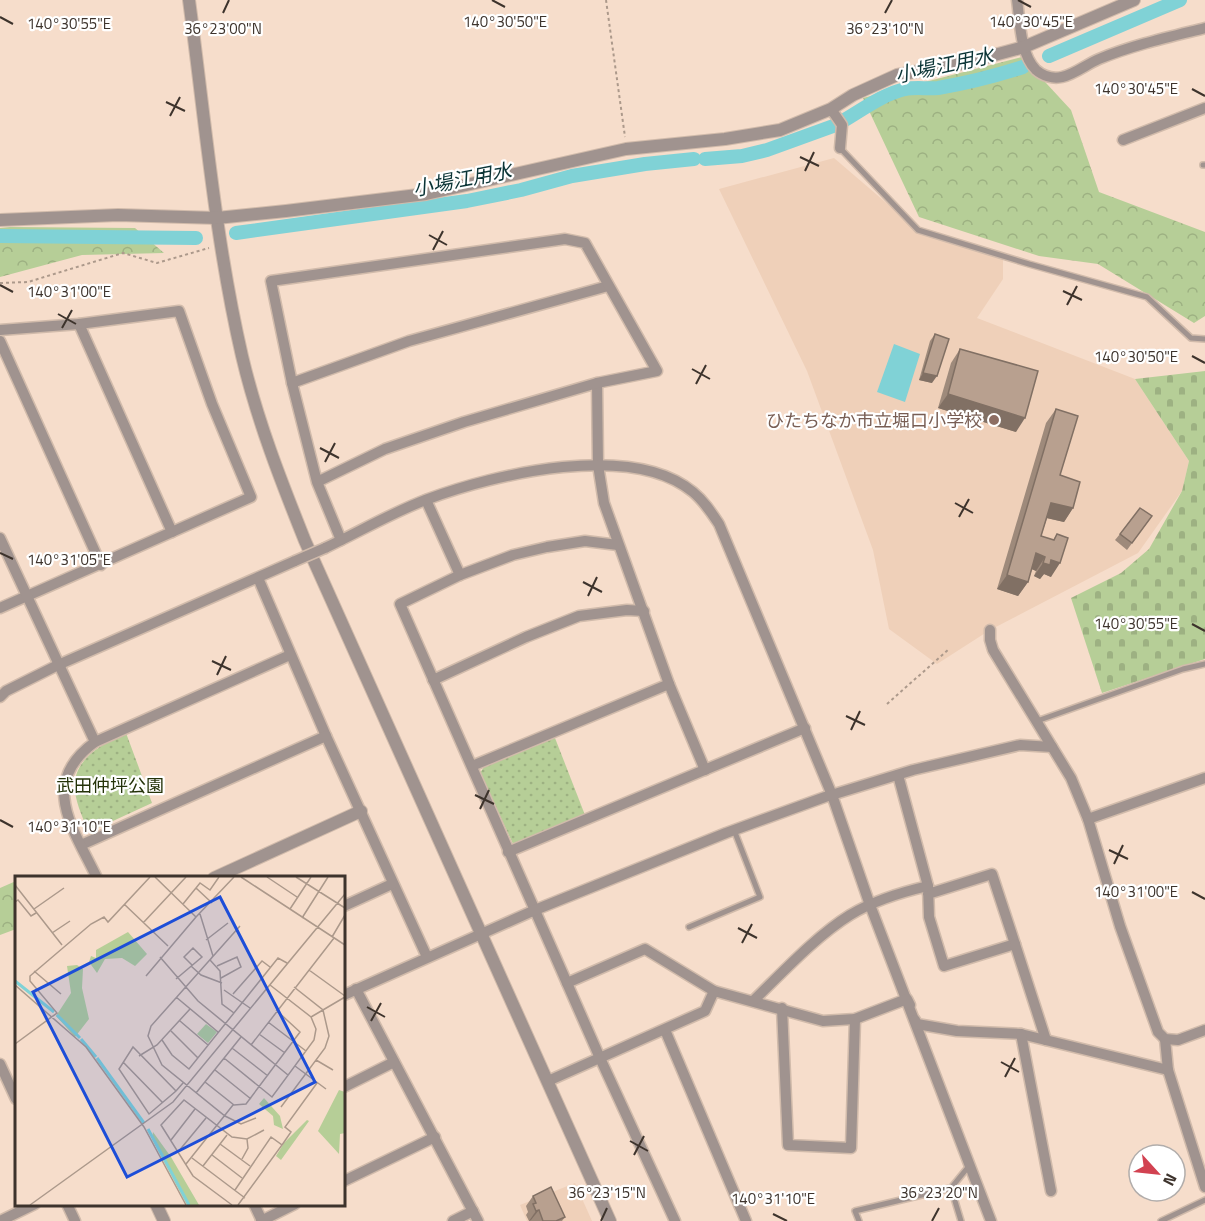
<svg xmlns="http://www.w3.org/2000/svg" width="1205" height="1221" viewBox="0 0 1205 1221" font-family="'Titillium Web','Noto Sans JP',sans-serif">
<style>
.built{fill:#efd0b9}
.grass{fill:url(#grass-dots)}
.forest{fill:url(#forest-crowns)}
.cemetery{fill:url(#cemetery-stones)}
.water{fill:#80d2d6}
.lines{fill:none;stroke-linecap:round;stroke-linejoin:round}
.canal{stroke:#80d2d6;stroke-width:14}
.service-casing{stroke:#d1bbab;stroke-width:8}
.minor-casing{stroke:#d1bbab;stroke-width:13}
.tertiary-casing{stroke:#d1bbab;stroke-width:14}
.path{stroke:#ac998b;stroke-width:2;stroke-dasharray:3 3;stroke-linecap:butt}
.service{stroke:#a0938f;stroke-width:5}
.minor{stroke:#a0938f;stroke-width:10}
.tertiary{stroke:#a0938f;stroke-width:12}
.minor-bridge-casing{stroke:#d1bbab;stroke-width:13;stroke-linecap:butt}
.minor-bridge{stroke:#a0938f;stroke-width:10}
.wall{fill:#9e8a7b}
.shaded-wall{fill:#817064}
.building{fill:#b8a08f;stroke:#817064;stroke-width:1.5}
.ticks{fill:none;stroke:#3d332c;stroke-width:2}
.education-dot{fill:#8d6e63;stroke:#fff;stroke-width:2}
.labels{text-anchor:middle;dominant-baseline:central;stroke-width:4.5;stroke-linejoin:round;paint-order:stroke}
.education-label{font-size:18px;fill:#785e54;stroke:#fff;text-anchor:end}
.park-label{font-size:18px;fill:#243309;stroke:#fff}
.water-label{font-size:20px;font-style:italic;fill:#0b3436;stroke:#fff}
.inset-river{fill:none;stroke:#80d2d6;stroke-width:3}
.inset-road{fill:none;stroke:#ac998b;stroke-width:1.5}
.view{fill:#1d4ed8;fill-opacity:0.15;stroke:#1d4ed8;stroke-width:3}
.inset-edge{fill:none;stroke:#3d332c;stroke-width:3}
.ticks-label{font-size:15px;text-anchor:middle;fill:#3d332c;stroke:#fff;stroke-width:4.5;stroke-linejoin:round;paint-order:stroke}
</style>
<defs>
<pattern id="grass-dots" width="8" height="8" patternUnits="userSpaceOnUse" patternTransform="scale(1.5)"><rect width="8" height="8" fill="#b6ce97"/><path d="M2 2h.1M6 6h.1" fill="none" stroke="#9db182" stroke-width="1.8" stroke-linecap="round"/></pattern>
<pattern id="forest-crowns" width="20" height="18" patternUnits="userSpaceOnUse" patternTransform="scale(1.5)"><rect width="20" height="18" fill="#b6ce97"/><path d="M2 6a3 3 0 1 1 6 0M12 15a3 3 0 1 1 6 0" fill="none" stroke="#9db182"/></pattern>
<pattern id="cemetery-stones" width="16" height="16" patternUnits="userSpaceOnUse" patternTransform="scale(1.5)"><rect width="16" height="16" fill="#b6ce97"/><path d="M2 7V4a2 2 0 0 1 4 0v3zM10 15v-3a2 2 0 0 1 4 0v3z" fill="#9db182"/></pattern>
</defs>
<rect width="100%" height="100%" fill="#f6ddcb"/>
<g class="built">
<path d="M834 158 918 230 1003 255V279L977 318 1135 379 1189 461 1182 491 1138 553 990 630 937 664 889 629 873 550 807 371 719 189Z"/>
<path d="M575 1183 592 1221H527L520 1205Z"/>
</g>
<g class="grass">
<path d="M126 733 152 803 89 832C73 797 63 771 101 746 108 741 118 737 126 733Z"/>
<path d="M555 738 585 815 513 844 480 773 484 767Z"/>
</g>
<g class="forest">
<path d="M1022 57 1071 110 1099 192 1205 232V316L1194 323 1098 264 1039 256 919 217 863 98Z"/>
<path d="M10 227 135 228 164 253 82 255 0 277V228Z"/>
<path d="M16 881V929L0 935V888Z"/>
</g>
<path class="cemetery" d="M1205 371V659L1102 693 1071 598 1121 573 1149 549 1182 491 1189 461 1135 379Z"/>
<path class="water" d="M894 344 920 354 905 402 877 392Z"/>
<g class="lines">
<g class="canal">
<path d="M1049 56 1180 0"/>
<path d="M843 121C862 110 883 94 905 89 916 87 927 89 938 88 967 83 995 76 1023 67"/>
<path d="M705 159 742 156 767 150 836 125"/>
<path d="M236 233 467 201 521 190 572 176 645 164 694 159"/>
<path d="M0 236 196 238"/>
</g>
<defs>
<g id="service">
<path d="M840 148 918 230 1029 264 1147 297 1191 338 1205 339"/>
<path d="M1203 165H1205"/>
<path d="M1037 721 1183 669 1205 664"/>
<path d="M689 927 760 897 734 830"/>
<path d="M951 1188 961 1221"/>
<path d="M859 1221 855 1211 951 1188 969 1166"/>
<path d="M1161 1221 1205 1200"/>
</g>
<g id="minor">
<path d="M1017 0C1020 21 1020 54 1036 70 1043 76 1053 79 1062 77 1075 74 1087 64 1099 59 1133 45 1169 37 1205 28"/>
<path d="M831 109 842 125 840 148"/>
<path d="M1123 140 1205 108"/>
<path d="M79 324 172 532"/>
<path d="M0 330 79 324 179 311 212 404 251 497 0 608"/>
<path d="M0 341 101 565"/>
<path d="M292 383 409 341 608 286"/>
<path d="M597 383 598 465 604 503 669 684 705 770"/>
<path d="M317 482 385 449 464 422 597 383 657 371 585 243 565 239 271 281 292 383 317 482 341 540"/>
<path d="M426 500 460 575"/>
<path d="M0 538 95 742"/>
<path d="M618 545 585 541 547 547 513 555 460 575 400 604 600 1058 675 1221"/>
<path d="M325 548C359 532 393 512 428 499 495 474 632 441 693 492 704 501 711 512 719 524L832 795 870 905 991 1221"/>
<path d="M258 578 326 736 427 957"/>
<path d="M990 630V640L993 650 1071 778 1088 819 1120 926 1158 1032 1165 1039 1178 1040 1205 1030"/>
<path d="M433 680 526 637 579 616 627 610 644 611"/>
<path d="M0 697 6 691 58 665 295 561"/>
<path d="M472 766 669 684"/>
<path d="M898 775 928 886 929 917 944 966 1015 944 992 874 928 894"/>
<path d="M1088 819 1205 778"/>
<path d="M81 845 326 736"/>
<path d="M508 852 805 728"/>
<path d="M97 878C73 828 38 783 95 742L290 655"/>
<path d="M344 906 392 884"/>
<path d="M1015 944 1046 1040"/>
<path d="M567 983 645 949 714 991 823 1021 855 1019 907 999 910 1005"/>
<path d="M356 989 478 1221"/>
<path d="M344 995 535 910 726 833 825 797 913 770 1020 745 1052 747"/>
<path d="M753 1001C782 973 816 936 850 915 873 901 902 892 928 886"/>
<path d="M782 1008 788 1145 851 1148 855 1019"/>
<path d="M915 1020 917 1024 957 1031 1021 1034 1168 1070"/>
<path d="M665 1030 746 1221"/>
<path d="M1021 1034 1051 1191"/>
<path d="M1165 1039 1168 1070 1205 1187"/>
<path d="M0 1064 16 1099"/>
<path d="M548 1081 705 1011 714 991"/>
<path d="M344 1087 394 1062"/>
<path d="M344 1181 435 1137"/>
<path d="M67 1204 75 1221"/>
<path d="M254 1204 262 1221"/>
<path d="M0 1221 35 1204"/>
<path d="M261 1221 295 1204"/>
<path d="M453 1221 473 1211"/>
</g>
<g id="tertiary">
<path d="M189 0C205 119 215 239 242 356 257 420 281 481 305 541L610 1221"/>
<path d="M0 220 118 215 217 218 286 211 426 194 626 149 725 139 780 130 831 109 853 95 897 75 965 63 1024 47 1134 0"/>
<path d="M214 878 361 811"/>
<path d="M156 1204 164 1221"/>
</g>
</defs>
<use href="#service" class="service-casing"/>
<use href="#minor" class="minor-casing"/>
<use href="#tertiary" class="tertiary-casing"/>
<g class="path">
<path d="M606 0 625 137"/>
<path d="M0 283 28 282 123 253 157 263 209 248"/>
<path d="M887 704 949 649"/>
</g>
<use href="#service" class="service"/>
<use href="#minor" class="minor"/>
<use href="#tertiary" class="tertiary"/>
<defs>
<path id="minor-bridge" d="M295 561 325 548"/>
</defs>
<use href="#minor-bridge" class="minor-bridge-casing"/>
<use href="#minor-bridge" class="minor-bridge"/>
</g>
<g class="wall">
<path d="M935 334 932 383 919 380 930 341Z"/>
<path d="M960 349 1016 432 938 408 951 363Z"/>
<path d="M1056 409 1060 475 1073 508 1064 522 1047 518 1041 536 1053 540 1057 534 1051 577 1044 574 1040 579 1034 576 1036 571 1032 569 1028 582 1018 596 997 589 1046 423Z"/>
<path d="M1152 516 1127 550 1115 540 1120 534Z"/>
<path d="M533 1196 565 1217 562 1221H529L526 1215 528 1212 526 1206Z"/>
</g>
<g class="shaded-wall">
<path d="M923 373 937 376 932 383 919 380Z"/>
<path d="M948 394 1025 418 1016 432 938 408Z"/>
<path d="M1051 503 1073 508 1064 522 1042 517Z"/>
<path d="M1036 553 1045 557 1036 571 1027 567Z"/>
<path d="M1051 560 1060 563 1051 577 1044 574 1040 579 1034 576 1043 563Z"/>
<path d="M1007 575 1028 582 1018 596 997 589Z"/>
<path d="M539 1210 531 1220 529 1221 536 1211Z"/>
</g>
<g class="building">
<path d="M935 334 949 339 937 376 923 373Z"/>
<path d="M960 349 1038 371 1025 418 948 394Z"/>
<path d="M1056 409 1078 416 1060 475 1080 482 1073 508 1051 503 1041 536 1054 540 1057 534 1068 538 1060 563 1051 560 1050 565 1043 563 1045 557 1036 553 1028 582 1007 575Z"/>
<path d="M1140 508 1152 516 1132 543 1120 534Z"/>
<path d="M551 1187 565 1217 556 1221H543L539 1210 536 1211 533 1204 536 1203 533 1196Z"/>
</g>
<path class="ticks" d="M492 0 505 7M1018 0 1031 7M223 13 229 0M885 13 892 0M0 17 13 24M1192 89 1205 96M166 102 185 111M170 116 180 97M800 157 819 166M805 171 814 152M429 235 447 245M433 250 443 231M0 285 13 292M1063 291 1082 300M1067 305 1077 286M58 314 76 324M62 328 72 310M1192 356 1205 363M692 369 710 379M696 384 706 365M320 448 339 458M325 462 335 443M955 503 973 513M959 517 969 499M0 553 13 559M583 582 602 592M588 596 597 577M1192 624 1205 631M212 661 231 670M217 675 226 656M846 716 865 725M851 730 860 711M475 795 494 804M480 809 489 790M0 820 13 827M1109 850 1128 859M1114 864 1123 845M1192 892 1205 899M738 928 757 938M742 943 752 924M367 1007 385 1017M371 1021 381 1003M1001 1062 1019 1072M1005 1077 1015 1058M630 1141 648 1151M634 1155 644 1136M773 1214 787 1221M601 1221 607 1208M932 1221 939 1208"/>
<circle class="education-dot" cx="994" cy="420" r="6"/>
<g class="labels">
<g class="education-label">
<text x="982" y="420">ひたちなか市立堀口小学校</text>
</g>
<g class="park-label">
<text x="110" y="785">武田仲坪公園</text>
</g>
<g class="water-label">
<text transform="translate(944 65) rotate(-12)">小場江用水</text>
<text transform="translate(462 179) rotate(-11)">小場江用水</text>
</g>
</g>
<g transform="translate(15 876)">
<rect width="330" height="330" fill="#f6ddcb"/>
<path d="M191 148 202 156 193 167 182 158Z" fill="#b6ce97"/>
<path d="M62 89 68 93 67 112 74 143 60 161 41 140 56 117 52 90ZM324 214 330 216V257L325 258 324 278 303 255ZM249 222 265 240 268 253 259 249 258 240 244 228ZM292 244 294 245 266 284 261 280 269 267ZM138 256 156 281 184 329H172L137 263Z" fill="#b6ce97"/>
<path d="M113 56 132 78 120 90 107 82 90 83 82 97 74 86 76 80 81 82V74Z" fill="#b6ce97"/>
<path class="inset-river" d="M0 105 39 136M42 139 65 162M66 163 81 181M82 182 129 247M133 253 174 329"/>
<path class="inset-road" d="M226 1 330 69M252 1 282 21M281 1 330 32M0 9 47 69M181 12 197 27M0 26 3 24 16 40 21 37M109 28 153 70M168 28 185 7 195 14 204 1M19 33 49 12M275 33 296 1M185 38 198 80 195 84 205 95 207 128 219 137M181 41 219 1M287 42 313 1M128 47 171 1M225 50 136 150 133 160 147 189 210 240 226 248 241 242M37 57 55 45M317 61 330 39M191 64 213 47M145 81 183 125 273 199M176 90 186 99 207 107M202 90 222 81 226 91 206 102M294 94 330 120M19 95 46 118M131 100 181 41 140 1M161 103 187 81 178 72 169 81 177 89M0 109 71 171 129 251 171 329M209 114 235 132M218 118 247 85 255 91M161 121 203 156M296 141 330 121M165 145 193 169M253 146 291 175M156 155 183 182M244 158 270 177M147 164 157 179 174 193 263 82 272 87M0 168 42 137 15 105V100L76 48 89 41 93 46 135 1M236 169 319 62M217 172 253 200M124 180 142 169 175 133M209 182 257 221 299 164 301 153 296 141 255 109M301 184 318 194M108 186 148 227M280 190 311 213M200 194 236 223M190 206 219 229 231 228 285 156 261 134M161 215 118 171 104 193 134 238 161 215 168 207M181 217 226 161M266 231 310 172 314 160 308 134 279 111M156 264 180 233M205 268 235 290M267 269 276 256 270 251 302 207M163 276 191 242M197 279 227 302M177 282 230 322M227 283 233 272 232 263M171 288 218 229M188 290 212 259M220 314 256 261 267 269 223 329M15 329 158 226 330 18M217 329 178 300 146 249 169 224 217 261 232 263 249 254"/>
<path class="view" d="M205 21 300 206 112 301 18 116Z"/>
<rect width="330" height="330" class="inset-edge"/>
</g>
<g class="ticks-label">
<text x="1031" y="27">140°30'45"E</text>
<text x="505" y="27">140°30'50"E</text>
<text x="69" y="29">140°30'55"E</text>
<text x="223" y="34">36°23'00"N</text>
<text x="885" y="34">36°23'10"N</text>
<text x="1136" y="94">140°30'45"E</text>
<text x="69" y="297">140°31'00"E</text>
<text x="1136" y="362">140°30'50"E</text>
<text x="69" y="565">140°31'05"E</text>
<text x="1136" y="629">140°30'55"E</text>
<text x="69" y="832">140°31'10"E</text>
<text x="1136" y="897">140°31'00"E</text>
<text x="607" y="1198">36°23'15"N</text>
<text x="939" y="1198">36°23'20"N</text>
<text x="773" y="1204">140°31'10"E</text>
</g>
<g transform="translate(1157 1173) rotate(117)"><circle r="28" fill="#ffffff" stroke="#b1adab" stroke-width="1.5"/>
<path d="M0-4.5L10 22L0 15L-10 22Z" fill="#d24251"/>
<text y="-9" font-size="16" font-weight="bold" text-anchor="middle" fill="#3d332c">N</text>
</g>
</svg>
